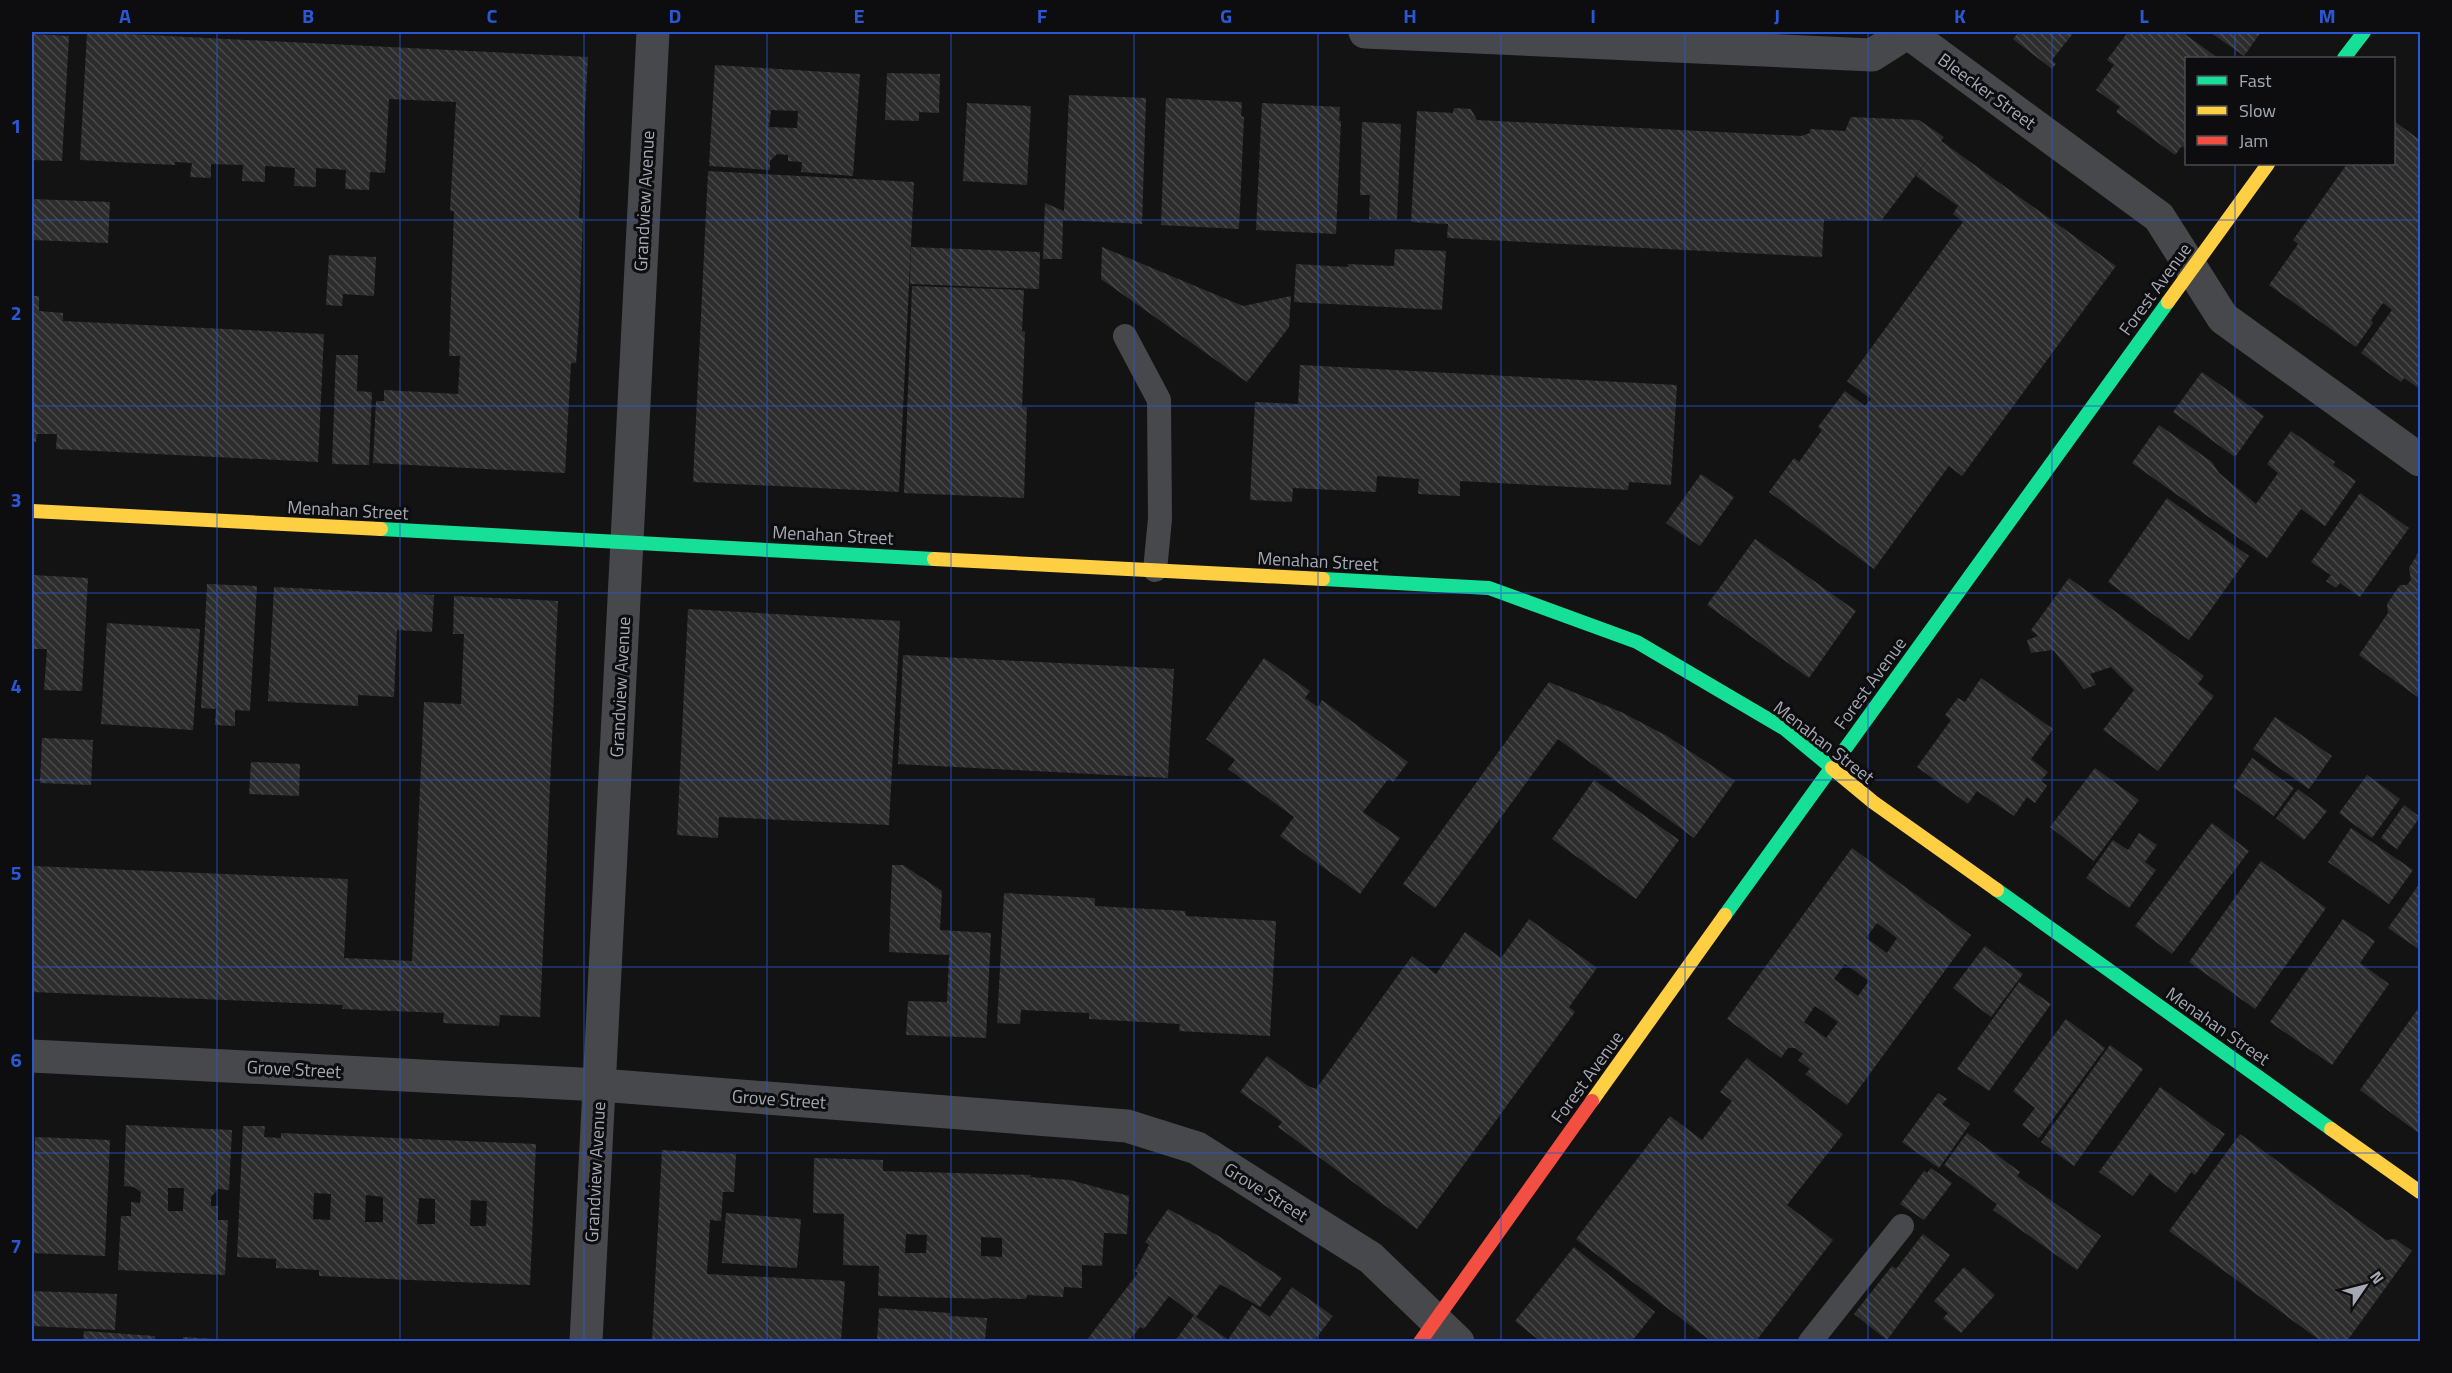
<svg xmlns="http://www.w3.org/2000/svg" width="2452" height="1373" viewBox="0 0 2452 1373" font-family="'Titillium Web',sans-serif">
<style>
.building{fill:url(#building-back-hatch);fill-rule:evenodd}
.lines{fill:none;stroke-linecap:round;stroke-linejoin:round}
.lane{stroke:#47484c;stroke-width:24}
.street{stroke:#47484c;stroke-width:33}
.fast{stroke:#16e098;stroke-width:14}
.slow{stroke:#ffcf43;stroke-width:14}
.jam{stroke:#f24e42;stroke-width:14}
.grid{fill:none;stroke:#2a57d4;stroke-width:1.5;stroke-opacity:0.55}
.labels{text-anchor:middle;dominant-baseline:central;stroke-width:6;stroke-linejoin:round;paint-order:stroke}
.street-label{font-size:18px;fill:#a4a9b4;stroke:#0d0d0f}
.neatline{fill:none;stroke:#2a57d4;stroke-width:2}
.grid-label{font-size:20px;text-anchor:middle;font-weight:bold;fill:#2a57d4}
</style>
<defs>
<pattern id="building-back-hatch" width="6" height="6" patternUnits="userSpaceOnUse" patternTransform="scale(1.5)"><rect width="6" height="6" fill="#2d2d2e"/><path d="M-1 5l2 2M0 0l6 6M5-1l2 2" fill="none" stroke="#48494a"/></pattern>
</defs>
<rect width="100%" height="100%" fill="#131313"/>
<g class="building">
<path d="M87 32 588 57 579 218H583L579 319 576 363H571L565 473 373 463 376 401H384V390L458 394 460 356H449L454 211H450L456 102 389 99 385 173 370 172 369 190 345 189 346 170 316 168V187L294 186 295 168 265 166V182L242 181 243 165 211 164V178L190 177 192 163 175 162V165L80 160Z"/>
<path d="M2019 32H2074L2052 60 2056 64 2052 69 2013 39Z"/>
<path d="M2128 32H2182L2218 58H2186V150L2182 146 2175 155 2116 112 2120 107 2096 90 2114 65 2107 60Z"/>
<path d="M2210 32H2261L2244 56Z"/>
<path d="M32 34 69 36 62 161 32 160Z"/>
<path d="M715 65 860 74 853 176 801 172 802 162 788 161V155L777 154 770 161V170L709 166ZM771 110 798 111 797 128 769 127Z"/>
<path d="M887 73 940 74 939 113 919 112V121L885 120Z"/>
<path d="M1069 95 1146 98 1142 224 1063 220 1062 259H1043L1045 203 1064 211Z"/>
<path d="M1166 98 1242 102 1241 116 1244 117 1239 229 1161 225Z"/>
<path d="M967 103 1031 106 1027 185 963 181Z"/>
<path d="M1262 103 1340 107 1339 121H1341L1336 234 1256 230Z"/>
<path d="M1454 108 1471 109 1477 120 1801 136 1810 133V129L1845 131 1851 117 1919 120 1944 137 1941 141 2116 266 1962 476 1949 466 1874 569 1769 492 1794 458 1799 462 1822 430 1818 427 1845 391 1865 406 1871 399 1847 381 1963 222 1953 214 1958 206 1916 176 1931 155 1881 221 1824 219 1822 257 1447 238 1448 224 1411 222 1417 111 1453 113Z"/>
<path d="M2394 121 2420 140V389L2404 378 2401 382 2361 353 2392 310 2383 303 2371 320 2373 323 2356 347 2269 285 2298 244 2293 240 2347 164H2394Z"/>
<path d="M1362 122 1401 124 1397 220 1369 219 1370 195H1360Z"/>
<path d="M708 171 914 182 899 492 693 482Z"/>
<path d="M32 199 110 202 108 243 32 240Z"/>
<path d="M911 247 1040 252 1039 289 910 284Z"/>
<path d="M1102 247 1243 306 1291 296 1289 327 1247 382 1101 279Z"/>
<path d="M1395 249 1446 251 1442 310 1294 302 1296 264 1348 267V264L1394 266Z"/>
<path d="M329 255 376 257 374 296 343 294 342 306 326 305Z"/>
<path d="M912 286 1024 290 1022 331 1025 332 1022 407H1027L1024 498 904 493Z"/>
<path d="M32 296H39V311L63 313V321L324 334 318 462 56 449 57 434H37L36 442H32Z"/>
<path d="M336 355H358L357 391 372 392 369 465 332 464Z"/>
<path d="M1300 365 1677 385 1671 485 1629 482 1628 490 1460 481V496L1418 494 1419 479 1377 476 1376 492 1293 488 1292 502 1250 500 1255 402 1298 404Z"/>
<path d="M2202 372 2264 416 2235 457 2173 412Z"/>
<path d="M2159 425 2212 462 2219 473 2256 504 2278 473 2267 464 2291 431 2335 462 2333 465 2356 481 2325 526 2301 509 2267 558 2132 463Z"/>
<path d="M1701 474 1734 497 1700 546 1666 523Z"/>
<path d="M2360 493 2409 528 2360 597 2340 583 2336 588 2326 581 2331 575 2311 562Z"/>
<path d="M2167 498 2249 556 2189 640 2108 582Z"/>
<path d="M1755 539 1856 611 1809 678 1707 605Z"/>
<path d="M2420 550V696L2419 698 2359 655 2388 613 2387 604 2400 585H2407L2411 580 2409 568Z"/>
<path d="M32 575 88 578 82 691 44 690 47 649H32Z"/>
<path d="M2069 578 2204 676 2198 684 2214 696 2158 771 2103 730 2134 690 2111 667 2090 674 2096 685 2084 689 2053 650 2031 653 2027 640 2038 636 2031 630Z"/>
<path d="M207 584 257 586 250 711 235 710V726L215 725 216 709 201 708Z"/>
<path d="M274 587 434 595 432 632 397 630 394 697 358 695V706L268 701Z"/>
<path d="M454 596 558 601 540 1017 500 1015 499 1026 443 1023 444 1013 342 1009 343 1005 32 992V866L348 879 344 958 412 961 424 702 461 704 464 634H453Z"/>
<path d="M688 609 900 621 889 825 719 817 718 838 677 835Z"/>
<path d="M107 623 200 629 193 730 101 724Z"/>
<path d="M903 655 1174 669 1168 778 898 764Z"/>
<path d="M1264 658 1310 691 1305 698 1318 707 1322 700 1408 762 1393 782 1389 778 1363 812 1400 838 1360 894 1280 836 1294 817 1228 769 1235 760 1206 739Z"/>
<path d="M1981 678 2053 729 2031 759 2048 772 2041 781 2047 786 2035 803 2027 797 2014 816 1977 791 1968 804 1917 767 1951 720 1945 715 1958 698 1965 702Z"/>
<path d="M1549 682 1621 712 1667 736 1735 781 1694 838 1558 739 1435 908 1403 884Z"/>
<path d="M2275 717 2332 756 2309 789 2253 749Z"/>
<path d="M42 738 93 740 91 785 40 783Z"/>
<path d="M2252 758 2294 788 2274 816 2233 787Z"/>
<path d="M251 762 300 764 299 796 249 794Z"/>
<path d="M2095 768 2139 800 2094 861 2050 827Z"/>
<path d="M2367 775 2400 799 2372 838 2339 813Z"/>
<path d="M1594 780 1679 840 1636 899 1552 839Z"/>
<path d="M2298 789 2327 811 2304 840 2276 818Z"/>
<path d="M2404 805 2420 817 2397 849 2381 838Z"/>
<path d="M2212 823 2249 851 2172 954 2135 926Z"/>
<path d="M2351 828 2413 870 2389 904 2328 862Z"/>
<path d="M2139 833 2157 845 2145 862 2156 870 2129 908 2086 878 2113 840 2128 850Z"/>
<path d="M1852 848 1971 935 1847 1105 1805 1074 1810 1069 1798 1060 1803 1054 1795 1048H1788L1781 1058 1727 1019ZM1877 923 1897 938 1887 953 1866 938ZM1845 964 1869 981 1858 996 1834 979ZM1815 1006 1838 1022 1826 1038 1804 1022Z"/>
<path d="M2261 861 2326 908 2255 1009 2189 962Z"/>
<path d="M892 865H903L942 891 940 930 991 933 986 1038 906 1035 908 1001 947 1002 949 955 889 952Z"/>
<path d="M2420 883V950L2388 928Z"/>
<path d="M1004 893 1095 898V906L1185 911 1186 916 1276 921 1270 1036 1179 1031 1180 1024 1089 1019V1013L1021 1010 1020 1024 997 1023Z"/>
<path d="M1529 919 1597 968 1569 1007 1575 1012 1417 1229 1278 1127 1282 1122 1240 1092 1267 1056 1308 1086 1316 1089 1412 956 1436 974 1465 932 1501 958Z"/>
<path d="M2343 919 2375 941 2360 963 2389 984 2332 1065 2270 1022Z"/>
<path d="M1985 946 2023 974 1991 1017 1953 988Z"/>
<path d="M2019 982 2051 1004 1989 1091 1957 1069Z"/>
<path d="M2420 1006V1134L2360 1090Z"/>
<path d="M2066 1019 2105 1048 2039 1138 2022 1125 2035 1108 2013 1091Z"/>
<path d="M2110 1045 2143 1069 2074 1166 2041 1142Z"/>
<path d="M1747 1058 1843 1134 1787 1205 1833 1240 1756 1341H1711L1576 1239 1670 1116 1702 1140 1732 1101 1720 1092Z"/>
<path d="M2160 1087 2225 1134 2195 1175 2191 1172 2176 1193 2150 1173 2133 1196 2099 1172Z"/>
<path d="M1938 1093 1947 1099 1942 1104 1970 1124 1939 1168 1902 1142Z"/>
<path d="M126 1125 232 1130 229 1190 218 1189 211 1197V1206H218V1220H228L225 1275 118 1270 121 1216H131V1202L140 1203 141 1192 134 1187 124 1186ZM168 1188H184L183 1211H168Z"/>
<path d="M243 1126H265L264 1137 281 1138V1133L536 1144 530 1285 319 1276V1270L276 1268V1259L237 1257ZM314 1193 331 1194 330 1220 313 1219ZM366 1195 383 1197V1222H365ZM419 1198 435 1199V1224H417ZM471 1200 487 1201 486 1226H470Z"/>
<path d="M1967 1133 2020 1172 2017 1176 2101 1236 2077 1270 1993 1210 1997 1204 1944 1165Z"/>
<path d="M2240 1134 2386 1240 2395 1239 2412 1251 2347 1341H2321L2169 1231Z"/>
<path d="M35 1137 110 1140 105 1256 32 1253Z"/>
<path d="M662 1150 736 1154 734 1192H723L721 1221 710 1220 707 1274 845 1281 841 1341H652Z"/>
<path d="M814 1158 883 1160V1171L1031 1175 1030 1177 1070 1180 1129 1196 1127 1234 1104 1233 1102 1266 1082 1265V1288L1064 1287 1063 1297 1027 1295 1026 1299 990 1298V1299L878 1296 879 1266 843 1265 844 1214 813 1213ZM906 1234 927 1235 926 1253H905ZM981 1237 1002 1238V1257L981 1256Z"/>
<path d="M1931 1168 1952 1183 1924 1220 1900 1204 1924 1171 1927 1173Z"/>
<path d="M1168 1209 1217 1235 1282 1278 1260 1307 1220 1284 1196 1317 1230 1341H1175L1194 1315 1169 1296 1144 1329 1140 1327 1129 1341H1086L1138 1273 1135 1271 1149 1245 1145 1242Z"/>
<path d="M726 1213 801 1219 797 1268 722 1263Z"/>
<path d="M1923 1234 1950 1255 1887 1340 1854 1314 1892 1266 1896 1269Z"/>
<path d="M1574 1247 1655 1312 1632 1341H1540L1515 1321Z"/>
<path d="M1964 1267 1995 1295 1961 1333 1943 1318 1948 1313 1934 1301Z"/>
<path d="M1292 1287 1333 1316 1314 1341H1234L1229 1338 1252 1305 1270 1317Z"/>
<path d="M32 1291 117 1294 115 1330 32 1326Z"/>
<path d="M879 1308 950 1313V1316L987 1318 985 1341H877Z"/>
<path d="M84 1331 155 1336V1341H83Z"/>
<path d="M183 1337 232 1340V1341H183Z"/>
</g>
<g class="lines">
<g class="lane">
<path d="M1125 336 1159 400 1160 519 1155 570"/>
<path d="M1810 1342 1902 1226"/>
</g>
<g class="street">
<path d="M1365 32 1872 55 1908 32"/>
<path d="M1907 32 2159 217 2223 318 2420 460"/>
<path d="M32 1056 600 1085 1127 1126 1197 1148 1371 1258 1458 1342"/>
<path d="M586 1342 653 32"/>
</g>
<g class="fast">
<path d="M2344 58 2364 32"/>
<path d="M381 529 934 559"/>
<path d="M1323 579 1489 588 1637 642 1785 729 1832 768"/>
<path d="M1997 890 2331 1129"/>
<path d="M1725 915 2168 302"/>
</g>
<g class="slow">
<path d="M2168 302 2268 164"/>
<path d="M32 511 381 529"/>
<path d="M934 559 1323 579"/>
<path d="M1832 768 1873 802 1997 890"/>
<path d="M1592 1101 1725 915"/>
<path d="M2331 1129 2420 1192"/>
</g>
<path class="jam" d="M1420 1342 1592 1101"/>
</g>
<path class="grid" d="M217 32V1342M400 32V1342M584 32V1342M767 32V1342M951 32V1342M1134 32V1342M1318 32V1342M1501 32V1342M1685 32V1342M1868 32V1342M2052 32V1342M2235 32V58M2235 164V1342M32 220H2420M32 406H2420M32 593H2420M32 780H2420M32 967H2420M32 1153H2420"/>
<g class="labels">
<g class="street-label">
<text transform="translate(1987 91) rotate(36)">Bleecker Street</text>
<text transform="translate(644 201) rotate(-87)">Grandview Avenue</text>
<text transform="translate(2155 289) rotate(-54)">Forest Avenue</text>
<text transform="translate(348 510) rotate(3)">Menahan Street</text>
<text transform="translate(833 535) rotate(3)">Menahan Street</text>
<text transform="translate(1318 561) rotate(3)">Menahan Street</text>
<text transform="translate(1870 683) rotate(-54)">Forest Avenue</text>
<text transform="translate(620 687) rotate(-87)">Grandview Avenue</text>
<text transform="translate(1824 742) rotate(38)">Menahan Street</text>
<text transform="translate(2218 1026) rotate(35)">Menahan Street</text>
<text transform="translate(294 1069) rotate(3)">Grove Street</text>
<text transform="translate(1587 1077) rotate(-54)">Forest Avenue</text>
<text transform="translate(779 1099) rotate(4)">Grove Street</text>
<text transform="translate(595 1172) rotate(-87)">Grandview Avenue</text>
<text transform="translate(1266 1192) rotate(32)">Grove Street</text>
</g>
</g>
<rect width="2452" height="1373" fill="none" stroke="#0d0d0f" stroke-width="66"/>
<rect x="2185" y="57" width="210" height="108" fill="#0d0d0f" stroke="#494b51" stroke-width="1.5"/>
<rect x="2197" y="76" width="30" height="9" fill="#16e098" stroke="#494b51" stroke-width="1.5"/>
<text x="2239" y="87" font-size="18" fill="#a4a9b4">Fast</text>
<rect x="2197" y="106" width="30" height="9" fill="#ffcf43" stroke="#494b51" stroke-width="1.5"/>
<text x="2239" y="117" font-size="18" fill="#a4a9b4">Slow</text>
<rect x="2197" y="136" width="30" height="9" fill="#f24e42" stroke="#494b51" stroke-width="1.5"/>
<text x="2239" y="147" font-size="18" fill="#a4a9b4">Jam</text>
<g transform="translate(2365 1286) rotate(55)" stroke="#0d0d0f" stroke-width="4.5" paint-order="stroke">
<path d="M0-4.5L10 22L0 15L-10 22Z" fill="#a4a9b4"/>
<text y="-9" font-size="16" font-weight="bold" text-anchor="middle" fill="#a4a9b4">N</text>
</g>
<rect x="33" y="33" width="2386" height="1307" class="neatline"/>
<g class="grid-label">
<text x="125" y="23">A</text>
<text x="308" y="23">B</text>
<text x="492" y="23">C</text>
<text x="675" y="23">D</text>
<text x="859" y="23">E</text>
<text x="1042" y="23">F</text>
<text x="1226" y="23">G</text>
<text x="1410" y="23">H</text>
<text x="1593" y="23">I</text>
<text x="1777" y="23">J</text>
<text x="1960" y="23">K</text>
<text x="2144" y="23">L</text>
<text x="2327" y="23">M</text>
<text x="16" y="133">1</text>
<text x="16" y="320">2</text>
<text x="16" y="507">3</text>
<text x="16" y="693">4</text>
<text x="16" y="880">5</text>
<text x="16" y="1067">6</text>
<text x="16" y="1253">7</text>
</g>
</svg>
